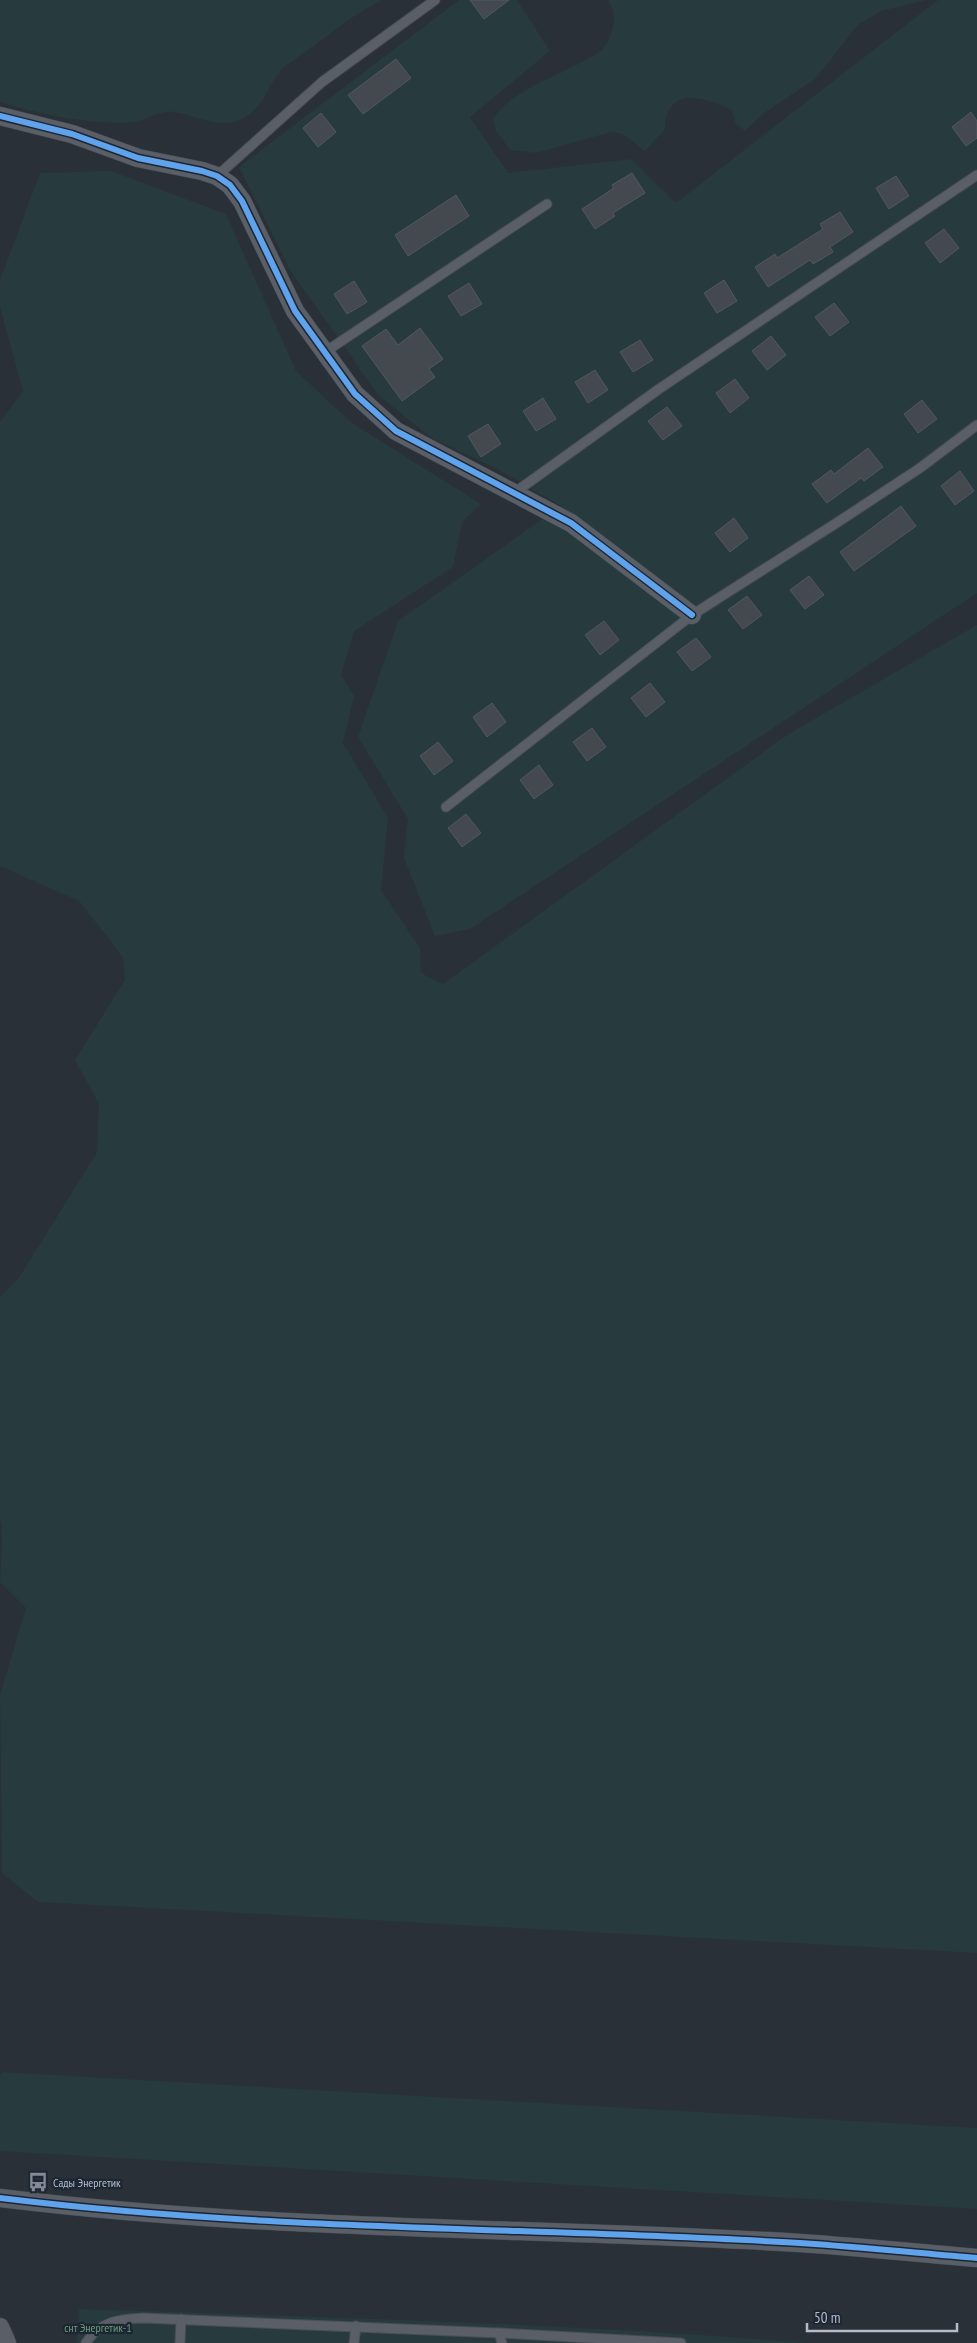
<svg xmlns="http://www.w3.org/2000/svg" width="977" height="2343" viewBox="0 0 977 2343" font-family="'PT Sans Narrow',sans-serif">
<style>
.green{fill:#273a3e}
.building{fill:#444950;stroke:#52575f}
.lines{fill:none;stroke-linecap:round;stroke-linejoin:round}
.lane-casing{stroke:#484c53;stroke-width:11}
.street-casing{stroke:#484c53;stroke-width:19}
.lane{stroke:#5a5e66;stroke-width:9}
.street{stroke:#5a5e66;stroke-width:18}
.cycleway-casing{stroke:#1d2633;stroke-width:9}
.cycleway{stroke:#60a3ed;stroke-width:6}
.labels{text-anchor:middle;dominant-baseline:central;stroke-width:4.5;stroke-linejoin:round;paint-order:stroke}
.poi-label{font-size:12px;fill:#b4bcc9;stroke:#1d2633;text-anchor:start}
.park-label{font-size:12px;fill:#6b9a76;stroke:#1d2633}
</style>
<rect width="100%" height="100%" fill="#2a3038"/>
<g class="green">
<path d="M0 0H381L353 17 283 68C266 87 263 112 237 121 215 128 195 115 174 112 157 110 144 123 127 123 83 123 41 115 0 102Z"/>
<path d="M459 0H517L550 51 470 117 508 173 631 159 676 203 938 0H977V593L470 929 435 936 404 858 408 819 358 737 398 621 561 506 501 471 432 438 379 396 290 270 239 167Z"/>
<path d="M608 0H926L881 11 858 25 815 79 764 113 745 131 735 123 732 110C704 97 666 85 665 129L645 151 623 134 611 132 536 153 510 150 496 131 493 119C510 91 554 78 582 62 588 58 597 55 602 50 613 37 619 15 608 0Z"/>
<path d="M111 171 226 214 296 371 352 423 481 504 462 522 453 567 354 631 341 675 354 696 343 743 388 818 381 890 420 948 421 973 443 984 787 735 977 625V1953L38 1902 2 1873 0 1695 26 1608 0 1582C0 1566 4 1533 0 1520V1297L19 1278 97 1152 99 1104 75 1060 125 980 123 957 79 901 0 866V422L23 391 0 307V280L40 173Z"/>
<path d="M2 2072 977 2128V2209L0 2151V2075Z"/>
<path d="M79 2309C322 2317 565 2323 807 2343H77Z"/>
</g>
<g class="building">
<path d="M470 0H509L484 19Z"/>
<path d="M396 59 411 78 363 114 348 95Z"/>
<path d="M971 112 977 121V138L966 146 952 127Z"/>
<path d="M321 113 336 132 318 147 303 128Z"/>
<path d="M632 173 645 193 613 213 615 216 595 229 582 209 614 188 612 185Z"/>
<path d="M896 176 909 196 889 209 876 188Z"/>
<path d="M456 195 469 216 408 256 395 235Z"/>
<path d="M840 212 853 232 830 247 833 252 813 264 810 260 768 287 755 267 775 254 777 258 823 229 820 224Z"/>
<path d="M944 229 959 248 940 263 925 243Z"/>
<path d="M724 280 737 301 717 313 704 293Z"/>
<path d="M354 281 367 302 347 314 334 294Z"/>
<path d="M469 283 482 304 461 316 448 296Z"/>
<path d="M834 303 849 322 830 336 815 317Z"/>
<path d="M420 328 443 359 429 369 435 377 402 401 362 346 386 329 398 345Z"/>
<path d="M771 336 786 355 767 370 752 351Z"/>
<path d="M640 340 653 360 633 372 620 352Z"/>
<path d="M595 370 608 390 588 403 575 382Z"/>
<path d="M735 379 749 398 730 413 716 393Z"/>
<path d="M543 398 556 419 536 431 523 411Z"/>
<path d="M922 400 937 419 918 433 904 414Z"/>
<path d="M667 407 682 426 663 440 648 421Z"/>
<path d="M488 424 501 444 481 457 468 436Z"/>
<path d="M868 448 883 467 864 481 861 478 827 503 812 484 831 470 834 474Z"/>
<path d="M960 471 974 491 955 505 941 486Z"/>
<path d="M901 506 916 526 854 571 840 552Z"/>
<path d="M734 518 748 538 730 552 715 533Z"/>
<path d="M809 576 824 595 805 609 790 590Z"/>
<path d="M747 596 762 615 743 629 728 610Z"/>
<path d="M604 621 619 640 600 655 585 635Z"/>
<path d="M696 638 711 657 692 671 677 652Z"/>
<path d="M650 683 665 702 646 717 631 698Z"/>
<path d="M492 703 506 722 487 737 473 717Z"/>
<path d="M592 728 606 747 587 761 573 742Z"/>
<path d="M438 742 453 761 434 775 420 756Z"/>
<path d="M539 765 553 785 534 799 520 780Z"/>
<path d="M466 814 481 833 462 847 448 828Z"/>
</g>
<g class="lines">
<defs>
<g id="lane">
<path d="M217 176 322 82 435 0"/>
<path d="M325 352 547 204"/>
<path d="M514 493 659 389 977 175"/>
<path d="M446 807 692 615 838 522 920 468 977 425"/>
<path d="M499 2333 502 2343"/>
<path d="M86 2343C99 2321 121 2319 143 2318L499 2333 681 2343"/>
<path d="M180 2343 181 2319"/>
<path d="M354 2343 356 2326"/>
</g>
<g id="street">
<path d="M0 116 72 134 138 158 202 171 217 176 230 185 242 201 295 311 355 394 396 431 571 523 692 615"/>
<path d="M0 2198C265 2231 534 2227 800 2243 859 2247 918 2253 977 2258"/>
<path d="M0 2327 7 2343"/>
</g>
</defs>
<use href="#lane" class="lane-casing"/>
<use href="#street" class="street-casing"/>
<use href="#lane" class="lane"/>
<use href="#street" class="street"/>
<defs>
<g id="cycleway">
<path d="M0 116 72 134 138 158 202 171 217 176 230 185 242 201 295 311 355 394 396 431 571 523 692 615"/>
<path d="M0 2198C265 2231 534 2227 800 2243 859 2247 918 2253 977 2258"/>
</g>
</defs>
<use href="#cycleway" class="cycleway-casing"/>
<use href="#cycleway" class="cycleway"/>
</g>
<defs>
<symbol id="bus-bare" viewBox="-9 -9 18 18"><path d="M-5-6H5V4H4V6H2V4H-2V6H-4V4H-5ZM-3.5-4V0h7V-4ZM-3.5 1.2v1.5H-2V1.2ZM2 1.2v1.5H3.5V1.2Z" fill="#848b96" stroke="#1d2633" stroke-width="2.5" paint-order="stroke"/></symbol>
</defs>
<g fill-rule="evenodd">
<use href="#bus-bare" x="24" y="2168" width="28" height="28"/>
</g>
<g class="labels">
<g class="poi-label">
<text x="53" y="2182">Сады Энергетик</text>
</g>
<g class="park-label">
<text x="98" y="2327">снт Энергетик-1</text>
</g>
</g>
<path d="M807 2323v8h150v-8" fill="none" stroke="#b4bcc9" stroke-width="2.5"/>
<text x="814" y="2323" font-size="15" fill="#b4bcc9" stroke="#1d2633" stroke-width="4" paint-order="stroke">50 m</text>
</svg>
